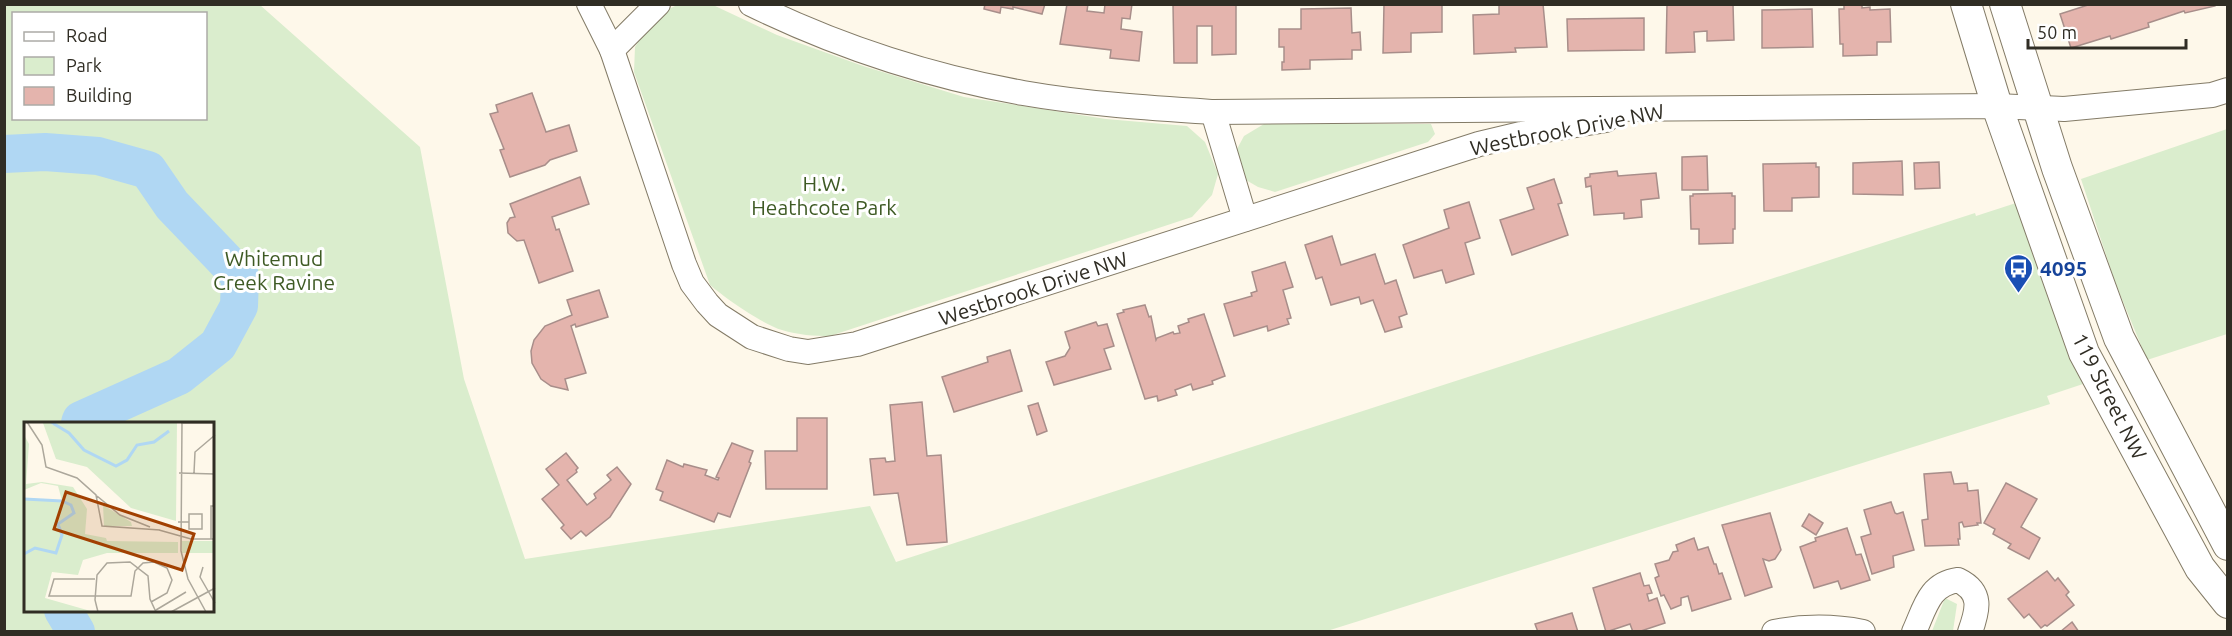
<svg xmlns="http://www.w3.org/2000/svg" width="2232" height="636" viewBox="0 0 2232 636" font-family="Ubuntu,sans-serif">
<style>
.green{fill:#daedcd;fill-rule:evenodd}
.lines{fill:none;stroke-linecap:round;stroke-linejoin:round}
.river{stroke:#b0d7f3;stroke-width:38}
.building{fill:#e4b4ad;stroke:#a88e8a;stroke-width:1.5}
.minor-casing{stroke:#837b67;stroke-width:26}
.major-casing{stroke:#837b67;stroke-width:32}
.minor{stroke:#fff;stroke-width:24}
.major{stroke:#fff;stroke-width:30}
.labels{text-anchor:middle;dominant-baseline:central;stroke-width:6;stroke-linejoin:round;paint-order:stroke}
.street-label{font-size:21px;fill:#302d24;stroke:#fff}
.park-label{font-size:21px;fill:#3e5a24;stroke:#fff}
.transit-label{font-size:21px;font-weight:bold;fill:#164399;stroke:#fff;text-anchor:start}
.inset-river{fill:none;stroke:#b0d7f3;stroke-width:3}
.inset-road{fill:none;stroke:#aca79b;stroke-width:1.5}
.view{fill:#a24001;fill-opacity:0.15;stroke:#a24001;stroke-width:3}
.inset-edge{fill:none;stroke:#302d24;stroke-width:3}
</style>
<rect width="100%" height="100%" fill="#fef8ea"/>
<g class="green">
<path d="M4 5H260L420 147 464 379 525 559 870 506 896 562 1975 213 1976 216 2016 203 2048 298 2083 384 2047 396 2050 404 1327 631H5ZM14 14H206V118H14ZM26 423H213V610H26Z"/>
<path d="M677 5H713L777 35 863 66 964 97 1106 119 1187 126 1205 142 1218 174 1212 195 1192 217 830 336C814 336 798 335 782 330 764 325 725 298 710 285L634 72 635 47 655 16Z"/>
<path d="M1264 124H1431L1435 134 1428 142 1275 192 1258 187 1246 180 1237 149 1244 136Z"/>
<path d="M2227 129V334L2147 360 2115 282 2081 179Z"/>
<path d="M1945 598 1957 604 1953 631H1932Z"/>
</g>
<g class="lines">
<g class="river">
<path d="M4 154 45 152 98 156 148 170 172 205 240 276 239 306 218 345 179 376 81 420 80 423"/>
<path d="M63 610 76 632"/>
</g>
</g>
<g class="building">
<path d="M985 4H1045L1042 14 1013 7V9L1001 7 1000 13 984 9Z"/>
<path d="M1067 4H1088L1087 11 1104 13 1105 4H1132L1130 19 1122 18 1121 29 1142 32 1139 61 1110 58 1111 50 1060 44Z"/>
<path d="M1173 4H1236V54L1212 55V26H1197V63H1174Z"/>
<path d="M1384 4H1442V32L1411 33V52L1383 53Z"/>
<path d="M1499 4H1543L1547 47 1515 48 1516 52 1474 54 1473 15 1499 14Z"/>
<path d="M1667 4H1733L1734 40 1707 41V31L1694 32 1695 52 1666 53Z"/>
<path d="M1844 4H1862V8L1870 7V10L1890 9 1891 42H1877V55L1843 56V44H1840L1839 9H1844Z"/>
<path d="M2091 4H2215V6L2185 13 2184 11 2148 23 2149 27 2111 39 2110 36 2071 48 2060 14Z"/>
<path d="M1351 8 1352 33 1360 32 1361 50H1352V59L1310 60V69L1282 70V62H1284V47H1279V29H1301V9Z"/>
<path d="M1812 9 1813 47 1762 48V10Z"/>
<path d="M1644 18V50L1568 51 1567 19Z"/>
<path d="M532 93 546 132 569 125 577 151 550 160 545 165 510 177 500 150 504 149 490 114 498 112 496 105Z"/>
<path d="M1707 156 1708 190H1682V157Z"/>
<path d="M1902 161 1903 195 1853 194V163Z"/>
<path d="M1939 162 1940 188 1915 189 1914 163Z"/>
<path d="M1816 163V167H1819V197L1792 198V211H1764L1763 164Z"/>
<path d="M1617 171 1618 176 1656 173 1659 198 1641 200 1642 217 1624 219V213L1594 215 1591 186 1586 187 1585 178 1590 177V174Z"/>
<path d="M580 177 589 204 552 217 556 230 559 229 573 271 539 283 524 240 517 241 508 233 507 223 510 218 515 217 510 204Z"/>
<path d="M1554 179 1562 203 1558 204 1568 235 1512 255 1500 220 1534 209 1527 188Z"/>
<path d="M1732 193V196H1735V229H1733V243L1699 244V229H1691L1690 196H1693V194Z"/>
<path d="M1469 202 1480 238 1465 243 1474 274 1446 283 1442 270 1414 278 1403 245 1449 228 1444 210Z"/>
<path d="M1332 236 1341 265 1375 254 1385 284 1396 280 1407 314 1399 317 1402 327 1385 332 1373 300 1361 304 1359 297 1331 305 1322 277 1316 279 1305 245Z"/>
<path d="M1285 262 1293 287 1283 290 1291 318 1287 319 1289 324 1268 331 1267 326 1234 336 1224 304 1252 296 1251 293 1257 291 1252 272Z"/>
<path d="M599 290 608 317 576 327 575 324 571 326 586 373 565 379 568 390 551 386 541 379 532 363 531 351 534 340 545 326 572 315 567 300Z"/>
<path d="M1145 305 1149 317 1151 316 1156 340 1157 338 1173 332 1174 334 1180 333 1178 326 1189 322 1188 319 1204 314 1225 376 1212 381 1213 384 1193 390 1191 384 1175 390 1177 395 1158 401 1157 396 1145 399 1117 314 1124 312 1123 310Z"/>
<path d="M1096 322 1098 326 1107 324 1114 346 1104 349 1111 369 1054 385 1046 362 1065 356 1070 348 1065 332Z"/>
<path d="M1010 350 1022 391 954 412 942 377 988 362 987 357Z"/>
<path d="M922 402 927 456 941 455 947 542 907 545 898 493 874 495 870 459 885 458 886 462 895 461 890 405Z"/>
<path d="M1038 403 1047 431 1037 435 1028 406Z"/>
<path d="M797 418H827V489H766L765 451H797Z"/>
<path d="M732 443 753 451 749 462 751 463 730 517 718 513 714 522 660 500 663 492 656 489 667 460 683 467 684 464 707 470 705 475 718 480 719 478 716 477Z"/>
<path d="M566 453 578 468 576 470 577 472 567 480 587 505 596 498 594 494 611 480 607 475 617 467 631 484 610 517 586 536 581 531 571 539 561 528 564 525 542 499 559 485 546 469Z"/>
<path d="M1951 472 1954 484 1967 483 1968 491 1978 490 1981 523H1977L1978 525 1964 527 1962 522 1959 523 1960 539H1958L1959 545 1925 546 1922 520 1928 519 1924 474Z"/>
<path d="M2006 483 2037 499 2021 527 2040 538 2029 559 2008 548 2011 544 1993 534 1995 529 1984 523Z"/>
<path d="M1891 502 1895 513 1897 514 1903 512 1914 550 1893 556 1894 567 1872 574 1861 537 1871 534 1864 510Z"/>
<path d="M1770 513 1781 550 1775 559 1769 561 1763 559 1772 587 1745 596 1722 525Z"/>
<path d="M1809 514 1823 523 1816 535 1802 526Z"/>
<path d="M1847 528 1856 555 1861 554 1870 580 1841 589 1838 581 1814 588 1800 547 1816 541 1815 538Z"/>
<path d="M1694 538 1698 550 1708 547 1714 564H1716L1719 574 1722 573 1731 599 1692 611 1688 596 1681 598V605L1671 609 1664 595 1661 596 1655 578 1659 576 1655 564 1669 560 1673 552 1678 551 1676 545Z"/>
<path d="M2047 571 2055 581 2058 578 2069 592 2066 595 2074 605 2047 626 2045 625 2041 628 2029 614 2024 618 2008 599Z"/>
<path d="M1640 573 1644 586 1649 585 1652 593 1647 594 1649 601 1657 598 1665 623 1638 632H1633L1630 624 1606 632 1593 588Z"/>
<path d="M1572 613 1578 632H1538L1535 624Z"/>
<path d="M2072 622 2079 632H2060Z"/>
</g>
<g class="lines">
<defs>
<g id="minor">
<path d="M589 4 612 50 684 264 692 283 707 303 718 315 752 337 789 349 808 352 857 344 1479 144 1521 134 1606 120"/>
<path d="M751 4C837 46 928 76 1023 93 1086 104 1150 108 1213 112L1997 106 2064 109 2212 95 2228 90"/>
<path d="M612 50 658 4"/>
<path d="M1213 112 1245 219"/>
<path d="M1774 632C1805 626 1833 626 1863 632"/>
<path d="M1914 632C1925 608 1929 584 1958 580 1983 592 1978 610 1970 632"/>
</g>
<g id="major">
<path d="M1966 4 1997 106 2084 353 2200 568 2228 603"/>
<path d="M2005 4 2057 168 2119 338 2228 545"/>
</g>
</defs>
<use href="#minor" class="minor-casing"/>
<use href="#major" class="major-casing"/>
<use href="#minor" class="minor"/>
<use href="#major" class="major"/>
</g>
<defs>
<symbol id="bus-pin" viewBox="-11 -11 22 30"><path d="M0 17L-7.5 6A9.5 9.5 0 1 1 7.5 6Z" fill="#1a4fb4" stroke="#fff"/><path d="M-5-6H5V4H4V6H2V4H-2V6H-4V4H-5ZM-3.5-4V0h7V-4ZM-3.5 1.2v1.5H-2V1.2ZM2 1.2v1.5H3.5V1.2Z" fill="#fff"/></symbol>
</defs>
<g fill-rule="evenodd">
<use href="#bus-pin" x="2002" y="252" width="33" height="45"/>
</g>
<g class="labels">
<g class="street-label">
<text transform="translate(1567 129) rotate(-11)">Westbrook Drive NW</text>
<text transform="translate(1033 288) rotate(-18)">Westbrook Drive NW</text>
<text transform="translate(2110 396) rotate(63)">119 Street NW</text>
</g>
<g class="park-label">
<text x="824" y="183">H.W.<tspan x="824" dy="24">Heathcote Park</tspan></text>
<text x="274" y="258">Whitemud<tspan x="274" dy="24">Creek Ravine</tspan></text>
</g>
<g class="transit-label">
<text x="2040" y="268">4095</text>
</g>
</g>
<g transform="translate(24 422)">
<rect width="190" height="190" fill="#fef8ea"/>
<path d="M25 0 29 3 33 0H153L152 99 107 86 63 45 32 37 19 1ZM0 13 5 22 2 62 18 60 49 65 63 87 61 112 82 116 83 119 154 120V131H83L59 138 54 153 28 150 21 176 70 190H0V77L38 79 34 64 17 61 0 68ZM79 83 107 100 108 104H80ZM158 119H190V131H158Z" fill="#daedcd"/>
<path class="inset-river" d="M27 0 45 11 60 28 92 44 103 38 113 23 130 20 145 9M0 77 38 79 47 83 50 91 34 102 38 113 32 131 11 126 0 132"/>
<path class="inset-road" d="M3 0 18 23 22 45 53 56 72 73 78 104 136 108M158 0 157 129 164 157 182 190M157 1H191M155 51 191 52M170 51 171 30 191 13M73 74 96 93 126 105M154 100H165V92H178V107H165V100M135 108 167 117H191M187 117V84H191M179 145 176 155 191 181M71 157H30L25 174H107L111 149 119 141 130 140 143 146 148 158 143 171 127 180M132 188 162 170M74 190 71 178 73 153 83 141 106 140 124 154 126 177 132 190M147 190 191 166"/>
<path class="view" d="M42 70 170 112 158 148 30 107Z"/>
<rect width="190" height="190" class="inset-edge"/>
</g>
<rect width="2232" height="636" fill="none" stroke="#302d24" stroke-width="12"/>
<rect x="12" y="12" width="195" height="108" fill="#ffffff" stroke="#acaba7" stroke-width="1.5"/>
<rect x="24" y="32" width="30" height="9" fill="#ffffff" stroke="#acaba7" stroke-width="1.5"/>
<text x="66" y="42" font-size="18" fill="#302d24">Road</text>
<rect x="24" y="57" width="30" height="18" fill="#daedcd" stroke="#acaba7" stroke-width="1.5"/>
<text x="66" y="72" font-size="18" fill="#302d24">Park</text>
<rect x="24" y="87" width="30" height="18" fill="#e4b4ad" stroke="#acaba7" stroke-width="1.5"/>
<text x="66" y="102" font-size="18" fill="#302d24">Building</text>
<path d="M2028 39v9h158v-9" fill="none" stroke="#302d24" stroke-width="3"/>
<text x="2037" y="39" font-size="18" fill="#302d24" stroke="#ffffff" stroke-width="4.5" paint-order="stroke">50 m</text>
</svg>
